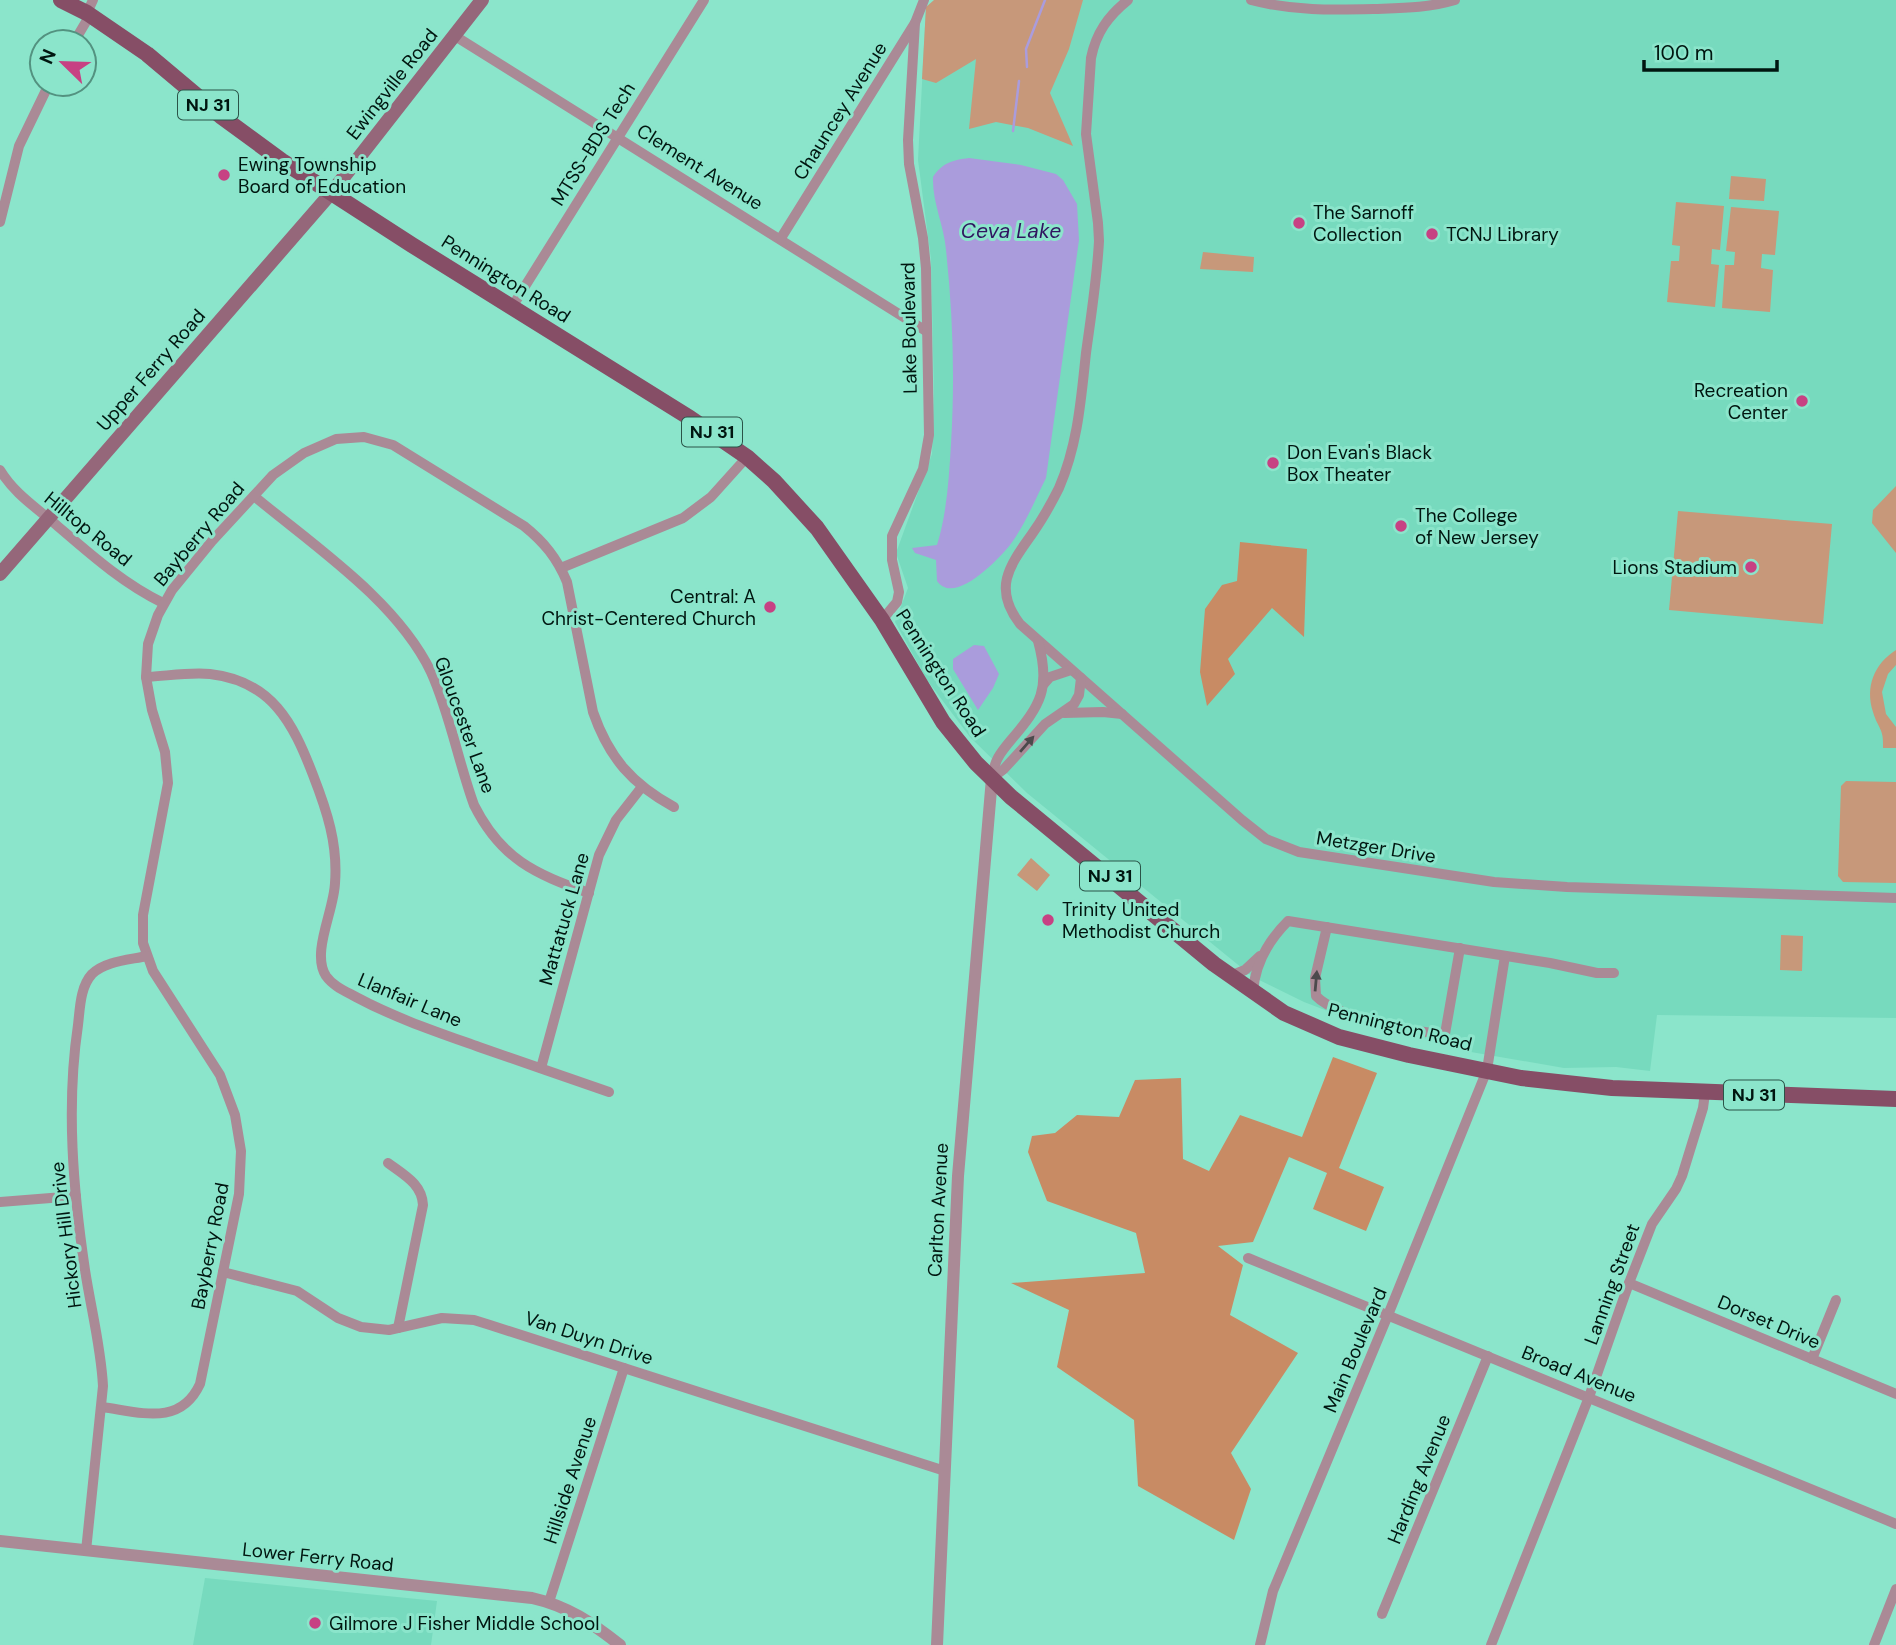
<svg xmlns="http://www.w3.org/2000/svg" width="1896" height="1645" viewBox="0 0 1896 1645" font-family="'DM Sans',sans-serif">
<style>
.built{fill:#77dabe}
.green{fill:#c7987a}
.forest{fill:#c88b64}
.water{fill:#aa9cdc}
.lines{fill:none;stroke-linecap:round;stroke-linejoin:round}
.stream{stroke:#aa9cdc;stroke-width:2.5}
.minor{stroke:#aa8a96;stroke-width:10}
.tertiary{stroke:#aa8a96;stroke-width:12}
.secondary{stroke:#95677a;stroke-width:14}
.primary{stroke:#864e66;stroke-width:16}
.oneway{fill:#4c4a4c}
.poi-dot{fill:#c74183;stroke:#8be5cb;stroke-width:2.5}
.labels{text-anchor:middle;dominant-baseline:central;stroke-width:6;stroke-linejoin:round;paint-order:stroke}
.shield{fill:#8be5cb;stroke:#2a5448;stroke-width:2}
.shield-label{font-size:18px;font-weight:bold;fill:#001610}
.street-label{font-size:19px;fill:#001610;stroke:#8be5cb}
.poi-label{font-size:19px;fill:#001610;stroke:#8be5cb;text-anchor:start}
.water-label{font-size:21px;font-style:italic;fill:#30155f;stroke:#8be5cb}
</style>
<rect width="100%" height="100%" fill="#8be5cb"/>
<g class="built">
<path d="M1013 0H1896V1018L1657 1015 1650 1071 1616 1067 1564 1068 1471 1052 1400 1031 1359 1023 1304 1002 1253 977 1027 793 970 737 927 680 895 622 908 588 896 553 932 454 934 393 931 259 918 160 926 7Z"/>
<path d="M205 1578 437 1601 431 1645H193Z"/>
</g>
<g class="green">
<path d="M934 0H1083L1069 49 1050 93 1073 146 1028 128 996 122 969 129 976 59 936 83 922 79 926 7Z"/>
<path d="M1731 176 1766 179 1764 201 1729 199Z"/>
<path d="M1676 202 1724 206 1720 250 1712 249 1711 264 1719 265 1715 307 1667 302 1671 261H1679L1680 246 1672 245Z"/>
<path d="M1731 207 1779 211 1775 255 1762 254 1761 268 1773 270 1770 312 1722 308 1725 265H1734L1735 252 1726 251Z"/>
<path d="M1203 252 1254 257 1253 272 1200 269Z"/>
<path d="M1896 486V553L1872 523 1873 510Z"/>
<path d="M1678 511 1832 524 1823 624 1669 610Z"/>
<path d="M1896 650V665L1888 674 1882 692 1886 714 1896 727V748H1883C1884 728 1878 729 1873 712 1865 687 1874 664 1896 650Z"/>
<path d="M1846 781 1896 782V883L1843 882 1838 876 1841 786Z"/>
<path d="M1031 858 1050 875 1037 891 1017 875Z"/>
<path d="M1781 935 1803 936 1802 971 1780 970Z"/>
</g>
<g class="forest">
<path d="M1240 542 1307 549 1304 637 1272 608 1228 659 1235 674 1207 706 1200 672 1205 609 1222 585 1237 581Z"/>
<path d="M1333 1057 1377 1073 1339 1168 1384 1187 1366 1231 1313 1209 1327 1173 1289 1157 1253 1242 1218 1246 1243 1265 1230 1315 1298 1353 1231 1453 1251 1489 1234 1540 1138 1486 1134 1420 1057 1367 1069 1310 1011 1283 1145 1273 1136 1233 1047 1201 1028 1152 1032 1136 1055 1133 1077 1115 1119 1117 1135 1080 1181 1078 1183 1159 1209 1171 1240 1115 1302 1137Z"/>
</g>
<g class="water">
<path d="M969 158 1021 165 1056 174 1063 180 1077 204 1079 240 1046 478C1035 500 1025 525 1010 545 998 560 954 606 937 581L936 560 915 553 912 548 937 545C947 513 949 477 951 444 955 379 953 315 946 250 944 225 932 202 933 177 942 163 953 160 969 158Z"/>
<path d="M974 645 984 646 999 674 993 688 978 710 953 669V659Z"/>
</g>
<g class="lines">
<g class="stream">
<path d="M1027 67 1026 49 1045 0"/>
<path d="M1013 131 1019 81"/>
</g>
<g class="minor">
<path d="M1128 0C1108 16 1096 33 1091 58L1086 134 1098 223 1099 241C1097 279 1091 316 1086 353 1081 399 1078 444 1059 488 1051 504 1042 520 1032 534 1010 565 992 588 1020 624L1242 820 1266 839 1299 852 1494 882 1567 887 1896 898"/>
<path d="M1251 0C1293 11 1332 10 1374 9 1402 8 1428 8 1455 0"/>
<path d="M87 13 93 0"/>
<path d="M455 36 926 331"/>
<path d="M74 42 90 15"/>
<path d="M0 222 19 146 49 84"/>
<path d="M781 238 915 23 924 0"/>
<path d="M512 307 704 0"/>
<path d="M0 470C14 493 34 506 54 523 89 553 122 583 163 603"/>
<path d="M254 496C314 546 397 601 431 672 450 714 458 761 474 805 501 859 535 874 589 893"/>
<path d="M561 568 683 518 711 497 747 457"/>
<path d="M882 620 897 602 899 592 892 560V536L923 469 929 435 926 268 923 238 909 164 908 140 915 23"/>
<path d="M146 677C167 676 189 672 210 674 272 681 293 723 313 775 327 811 338 844 335 883 334 911 311 953 326 976 333 986 345 991 356 997 395 1018 437 1032 479 1047 522 1062 566 1077 609 1092"/>
<path d="M1043 685 1050 677 1071 670"/>
<path d="M1064 713 1103 712 1122 714"/>
<path d="M992 778C994 761 1000 753 1011 740 1041 705 1051 688 1038 641"/>
<path d="M992 778 1004 769 1045 724 1074 704 1079 695 1081 678"/>
<path d="M1327 927 1315 978 1316 996C1337 1018 1414 1032 1445 1034L1460 948"/>
<path d="M1230 976 1245 970 1260 956"/>
<path d="M1253 992C1255 964 1268 941 1288 921L1550 963 1597 973H1614"/>
<path d="M541 1068 599 855 616 820 641 788"/>
<path d="M388 1163C404 1175 422 1184 423 1205L398 1328"/>
<path d="M0 1202 76 1196"/>
<path d="M1248 1258 1896 1524"/>
<path d="M223 1272 297 1291 338 1318 361 1327 389 1330 442 1318 474 1320 490 1325 945 1471"/>
<path d="M1629 1283 1896 1394"/>
<path d="M1812 1359 1836 1300"/>
<path d="M102 1407C140 1412 180 1427 200 1384L239 1194 241 1151 235 1115 220 1075 153 971 143 943V915L168 783 165 752 152 710 146 677 148 644 158 615 172 590 212 541 273 475 304 453 336 439 364 437 393 445 524 526C544 542 557 558 567 582L593 712C609 758 632 784 674 807"/>
<path d="M86 1551 103 1386C101 1347 91 1309 85 1270 73 1189 66 1106 78 1025 80 1009 80 987 92 974 105 961 129 960 147 956"/>
<path d="M549 1602 624 1368"/>
<path d="M1382 1614 1488 1356"/>
<path d="M1260 1645 1273 1591 1388 1315 1487 1070 1505 956"/>
<path d="M1491 1645 1589 1397 1629 1283 1652 1224 1676 1189 1682 1176 1703 1108 1705 1093"/>
<path d="M1874 1645 1896 1589"/>
</g>
<g class="tertiary">
<path d="M0 1541 532 1598C568 1606 592 1623 620 1645"/>
<path d="M937 1645 958 1176 992 778"/>
</g>
<path class="secondary" d="M0 574 332 192 482 0"/>
<path class="primary" d="M61 0 87 13 147 54 222 117 282 161 412 245 690 418 747 457 774 481 817 528 882 620 943 722 976 763 1011 797 1214 964 1284 1013 1339 1037 1409 1055 1521 1078 1612 1088 1896 1099"/>
</g>
<defs><path id="oneway-solid" d="M-6-.8H1V-3.2L6.5 0L1 3.2V.8H-6Z" transform="scale(1.75)"/></defs>
<g class="oneway">
<use href="#oneway-solid" transform="translate(1027 744) rotate(-49)"/>
<use href="#oneway-solid" transform="translate(1316 981) rotate(-85)"/>
</g>
<g class="poi-dot">
<circle cx="224" cy="175" r="7"/>
<circle cx="1299" cy="223" r="7"/>
<circle cx="1432" cy="234" r="7"/>
<circle cx="1802" cy="401" r="7"/>
<circle cx="1273" cy="463" r="7"/>
<circle cx="1401" cy="526" r="7"/>
<circle cx="1751" cy="567" r="7"/>
<circle cx="770" cy="607" r="7"/>
<circle cx="1048" cy="920" r="7"/>
<circle cx="315" cy="1623" r="7"/>
</g>
<g class="labels">
<g class="shield">
<rect x="178" y="90.5" width="60" height="29" rx="5"/>
<rect x="682" y="417.5" width="60" height="29" rx="5"/>
<rect x="1080" y="861.5" width="60" height="29" rx="5"/>
<rect x="1724" y="1080.5" width="60" height="29" rx="5"/>
</g>
<g class="shield-label">
<text x="208" y="105">NJ 31</text>
<text x="712" y="432">NJ 31</text>
<text x="1110" y="876">NJ 31</text>
<text x="1754" y="1095">NJ 31</text>
</g>
<g class="street-label">
<text transform="translate(392 84) rotate(-52)">Ewingville Road</text>
<text transform="translate(840 111) rotate(-58)">Chauncey Avenue</text>
<text transform="translate(593 144) rotate(-58)">MTSS-BDS Tech</text>
<text transform="translate(700 167) rotate(32)">Clement Avenue</text>
<text transform="translate(506 279) rotate(32)">Pennington Road</text>
<text transform="translate(909 328) rotate(-91)">Lake Boulevard</text>
<text transform="translate(151 370) rotate(-49)">Upper Ferry Road</text>
<text transform="translate(88 529) rotate(39)">Hilltop Road</text>
<text transform="translate(199 534) rotate(-50)">Bayberry Road</text>
<text transform="translate(941 673) rotate(57)">Pennington Road</text>
<text transform="translate(465 725) rotate(70)">Gloucester Lane</text>
<text transform="translate(1376 847) rotate(9)">Metzger Drive</text>
<text transform="translate(564 919) rotate(-74)">Mattatuck Lane</text>
<text transform="translate(410 1000) rotate(23)">Llanfair Lane</text>
<text transform="translate(1400 1027) rotate(14)">Pennington Road</text>
<text transform="translate(938 1210) rotate(-87)">Carlton Avenue</text>
<text transform="translate(66 1235) rotate(-97)">Hickory Hill Drive</text>
<text transform="translate(210 1246) rotate(-79)">Bayberry Road</text>
<text transform="translate(1612 1284) rotate(-70)">Lanning Street</text>
<text transform="translate(1769 1322) rotate(23)">Dorset Drive</text>
<text transform="translate(589 1338) rotate(18)">Van Duyn Drive</text>
<text transform="translate(1355 1350) rotate(-67)">Main Boulevard</text>
<text transform="translate(1579 1374) rotate(22)">Broad Avenue</text>
<text transform="translate(1419 1479) rotate(-68)">Harding Avenue</text>
<text transform="translate(570 1480) rotate(-72)">Hillside Avenue</text>
<text transform="translate(318 1557) rotate(6)">Lower Ferry Road</text>
</g>
<g class="poi-label">
<text x="238" y="164">Ewing Township<tspan x="238" dy="22">Board of Education</tspan></text>
<text x="1313" y="212">The Sarnoff<tspan x="1313" dy="22">Collection</tspan></text>
<text x="1446" y="234">TCNJ Library</text>
<text x="1788" y="390" text-anchor="end">Recreation<tspan x="1788" dy="22">Center</tspan></text>
<text x="1287" y="452">Don Evan's Black<tspan x="1287" dy="22">Box Theater</tspan></text>
<text x="1415" y="515">The College<tspan x="1415" dy="22">of New Jersey</tspan></text>
<text x="1737" y="567" text-anchor="end">Lions Stadium</text>
<text x="756" y="596" text-anchor="end">Central: A<tspan x="756" dy="22">Christ-Centered Church</tspan></text>
<text x="1062" y="909">Trinity United<tspan x="1062" dy="22">Methodist Church</tspan></text>
<text x="329" y="1623">Gilmore J Fisher Middle School</text>
</g>
<g class="water-label">
<text x="1011" y="231">Ceva Lake</text>
</g>
</g>
<g transform="translate(63 63) rotate(293)"><circle r="33" fill="#8be5cb" stroke="#539280" stroke-width="2"/>
<path d="M0-5L12 26L0 18L-12 26Z" fill="#c74183"/>
<text y="-10" font-size="19" font-weight="bold" text-anchor="middle" fill="#001610">N</text>
</g>
<path d="M1644 60v10h133v-10" fill="none" stroke="#001610" stroke-width="3.5"/>
<text x="1654" y="60" font-size="21" fill="#001610" stroke="#8be5cb" stroke-width="5" paint-order="stroke">100 m</text>
</svg>
